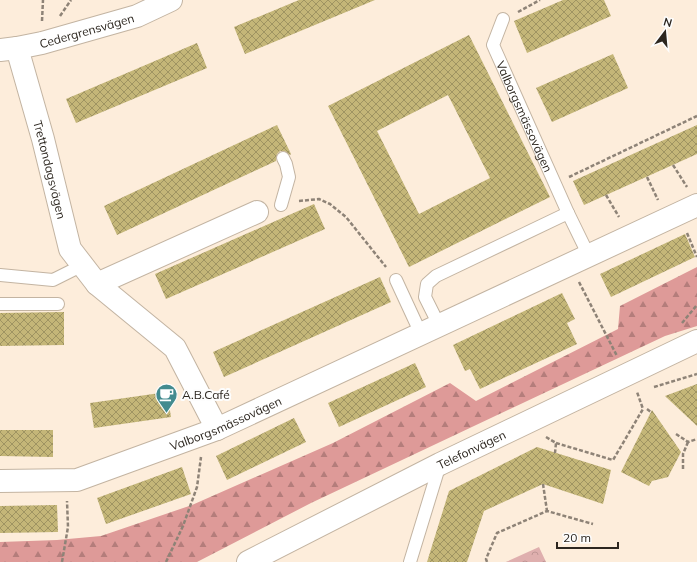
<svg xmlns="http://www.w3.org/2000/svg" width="697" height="562" viewBox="0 0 697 562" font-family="Mulish,sans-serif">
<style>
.forest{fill:url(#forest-firs)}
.park{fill:url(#park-crowns)}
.building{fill:url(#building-cross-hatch);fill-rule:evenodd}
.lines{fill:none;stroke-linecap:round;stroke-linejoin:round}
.lane-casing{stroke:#c3b4a2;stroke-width:14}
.street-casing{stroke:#c3b4a2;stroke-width:24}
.path{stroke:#8e8377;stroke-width:2.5;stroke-dasharray:4 2;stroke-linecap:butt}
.lane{stroke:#fff;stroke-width:12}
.street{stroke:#fff;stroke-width:22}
.labels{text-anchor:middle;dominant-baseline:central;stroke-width:4;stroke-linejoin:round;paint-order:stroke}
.street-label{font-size:12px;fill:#2c261f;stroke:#fdfdfd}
.poi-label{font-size:12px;fill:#2c261f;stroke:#fdfdfd;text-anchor:start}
</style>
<defs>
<pattern id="forest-firs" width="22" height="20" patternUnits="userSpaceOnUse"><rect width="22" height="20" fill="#de9a98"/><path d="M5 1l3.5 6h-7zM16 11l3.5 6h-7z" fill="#b47d7b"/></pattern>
<pattern id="park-crowns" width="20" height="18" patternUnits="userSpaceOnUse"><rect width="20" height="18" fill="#dfafae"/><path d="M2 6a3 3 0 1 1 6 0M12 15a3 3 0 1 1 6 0" fill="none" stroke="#c09695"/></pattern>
<pattern id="building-cross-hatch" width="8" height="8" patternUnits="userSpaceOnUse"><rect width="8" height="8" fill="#c4b678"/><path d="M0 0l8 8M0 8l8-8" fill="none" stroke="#9f9462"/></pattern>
</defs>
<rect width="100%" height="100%" fill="#fdeddb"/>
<path class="forest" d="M697 267V326L665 336 311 503 197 562H0V542L57 540 101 536 192 505 333 443 450 383 476 401 618 329 620 306Z"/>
<path class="park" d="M539 547 546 562H506Z"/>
<g class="building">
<path d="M299 0H375L245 54 234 27Z"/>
<path d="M563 0H604L611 16 527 53 514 21Z"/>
<path d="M469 35 550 197 409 267 328 106ZM448 95 490 178 419 214 377 131Z"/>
<path d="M197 43 207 68 76 123 66 99Z"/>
<path d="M613 54 628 88 552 122 536 88Z"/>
<path d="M277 125 291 154 290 155 284 151H280L277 154 276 161 117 235 104 206Z"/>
<path d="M697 125V154L584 205 573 181Z"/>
<path d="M314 204 325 229 166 299 155 274Z"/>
<path d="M685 234 695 257 611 297 600 274Z"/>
<path d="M380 277 391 302 224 377 213 352Z"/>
<path d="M562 293 575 319 567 323 577 344 480 389 470 369 465 371 453 345Z"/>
<path d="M64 312V345L0 346V313Z"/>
<path d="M415 363 426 387 339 427 328 403Z"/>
<path d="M697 384V426L665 396Z"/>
<path d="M167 392 171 417 94 428 90 403Z"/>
<path d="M652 410 681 452 668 477 652 481 649 486 621 472Z"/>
<path d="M294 418 306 442 227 480 216 456Z"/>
<path d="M0 430H53V457L0 456Z"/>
<path d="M537 447 611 470 603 504 543 484 484 511 467 562H427L449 491Z"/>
<path d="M182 467 191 494 106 524 97 498Z"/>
<path d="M57 505 58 532 0 533V506Z"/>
</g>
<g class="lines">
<defs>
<g id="lane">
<path id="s1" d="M503 19 493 45 568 213"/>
<path d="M281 205 289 177 286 164 283 158"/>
<path d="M0 275 53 280 83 265"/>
<path d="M396 280 421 334"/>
<path d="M0 304H58"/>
<path d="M439 325 425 297 427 284 436 276 568 213 589 256"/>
<path d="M410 562 440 464"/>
</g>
<g id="street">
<path id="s2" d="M17 48 43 139 70 249 97 284 175 348 217 429"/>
<path id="s3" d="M0 50 17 48 42 43 137 16 171 0"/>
<path d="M97 284 257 212"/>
<path id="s4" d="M0 481 77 480 217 429 697 205"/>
<path id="s5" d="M248 562 440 464 697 341"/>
</g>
</defs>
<use href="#lane" class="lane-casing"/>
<use href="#street" class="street-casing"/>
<g class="path">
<path d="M518 12 540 0"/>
<path d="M60 16 71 0"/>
<path d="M42 21 43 0"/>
<path d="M673 165 687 187"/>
<path d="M569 177 697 116"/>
<path d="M647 177 658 200"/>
<path d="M606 195 619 217"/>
<path d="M299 201 319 199 330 204 346 217 386 267"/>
<path d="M687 233 697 257"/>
<path d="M579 282 617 356"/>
<path d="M682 323 697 305"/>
<path d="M654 387 697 374"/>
<path d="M647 409 651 412"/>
<path d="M676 434 688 442 697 439"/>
<path d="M546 437 556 443 555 453"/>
<path d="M556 443 613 460 643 409 637 392"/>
<path d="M683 469V454L688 442"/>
<path d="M543 484 547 511"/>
<path d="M62 562 68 527 67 501"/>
<path d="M166 562 183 526 197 487 201 457"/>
<path d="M487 562 486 559 497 533 547 511 593 524"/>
</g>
<use href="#lane" class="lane"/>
<use href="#street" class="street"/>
</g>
<defs>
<symbol id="cafe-pin" viewBox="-11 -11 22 30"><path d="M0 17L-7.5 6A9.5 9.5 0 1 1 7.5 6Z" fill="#438b8f" stroke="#fdfdfd"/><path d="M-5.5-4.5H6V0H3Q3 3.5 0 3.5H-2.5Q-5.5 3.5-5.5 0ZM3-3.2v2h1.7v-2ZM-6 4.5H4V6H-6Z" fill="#fff"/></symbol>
</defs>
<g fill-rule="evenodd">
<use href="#cafe-pin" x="154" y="382" width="25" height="34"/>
</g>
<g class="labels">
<g class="street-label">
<text stroke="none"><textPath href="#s3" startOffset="89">Cedergrensvägen</textPath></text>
<text stroke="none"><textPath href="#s1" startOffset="106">Valborgsmässovägen</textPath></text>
<text stroke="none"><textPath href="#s2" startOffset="126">Trettondagsvägen</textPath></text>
<text stroke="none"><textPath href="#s4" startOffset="236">Valborgsmässovägen</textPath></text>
<text stroke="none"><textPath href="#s5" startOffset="250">Telefonvägen</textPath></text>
</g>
<g class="poi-label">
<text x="182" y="394">A.B.Café</text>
</g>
</g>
<g transform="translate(665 32) rotate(16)" stroke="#fdfdfd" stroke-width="3" paint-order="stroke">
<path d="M0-3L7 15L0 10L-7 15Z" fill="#2c261f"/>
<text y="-6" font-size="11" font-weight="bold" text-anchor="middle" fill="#2c261f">N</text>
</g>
<path d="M557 542v6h61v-6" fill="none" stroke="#2c261f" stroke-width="2"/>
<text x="563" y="542" font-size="12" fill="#2c261f" stroke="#fdfdfd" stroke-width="3" paint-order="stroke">20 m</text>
</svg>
